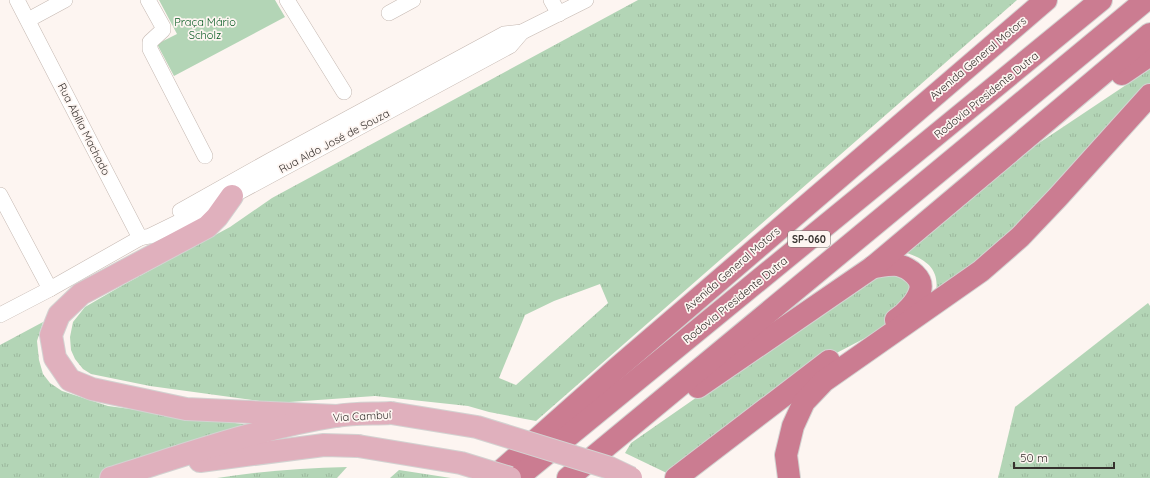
<svg xmlns="http://www.w3.org/2000/svg" width="1150" height="478" viewBox="0 0 1150 478" font-family="Quicksand,sans-serif">
<style>
.grass{fill:url(#grass-tufts);fill-rule:evenodd}
.park{fill:#b3d5b6}
.lines{fill:none;stroke-linecap:round;stroke-linejoin:round}
.street-casing{stroke:#c5b8b1;stroke-width:16}
.primary-casing{stroke:#d3d2d1;stroke-width:24}
.highway-casing{stroke:#d3d2d1;stroke-width:24}
.street{stroke:#fff;stroke-width:15}
.primary{stroke:#e0b0bd;stroke-width:22}
.highway{stroke:#cb7c91;stroke-width:22}
.primary-bridge-casing{stroke:#d3d2d1;stroke-width:24;stroke-linecap:butt}
.primary-bridge{stroke:#e0b0bd;stroke-width:22}
.labels{text-anchor:middle;dominant-baseline:central;stroke-width:3.5;stroke-linejoin:round;paint-order:stroke}
.shield{fill:#fdf5f1;stroke:#726c68;stroke-width:1}
.shield-label{font-size:10px;font-weight:bold;fill:#36312e}
.park-label{font-size:11px;fill:#075a22;stroke:#fdf5f1}
.street-label{font-size:11px;fill:#36312e;stroke:#fdf5f1}
</style>
<defs>
<pattern id="grass-tufts" width="24" height="20" patternUnits="userSpaceOnUse"><rect width="24" height="20" fill="#b3d5b6"/><path d="M3 7l-1-3M5 7V3M7 7l1-3M15 17l-1-3M17 17v-4M19 17l1-3" fill="none" stroke="#9bb79d"/></pattern>
</defs>
<rect width="100%" height="100%" fill="#fdf5f1"/>
<g class="grass">
<path d="M638 0H1017L536 421 489 412 468 406 375 396 275 403 150 386 91 374 83 369 75 359 71 350 70 337 73 322 85 307 123 285 230 227 272 198ZM600 284 608 303 516 385 499 378 525 315 554 301Z"/>
<path d="M1150 69V92L1052 201 935 297C941 272 930 261 907 253L998 175 1039 143Z"/>
<path d="M873 267 918 278 903 316 871 335 825 359 673 476 625 453 631 443 769 347Z"/>
<path d="M1148 303 1150 306V478H998L1015 407Z"/>
<path d="M43 322 37 341 39 360 43 374 50 383 62 391 108 406 250 425 128 469 99 478H0V345Z"/>
<path d="M347 467 337 478H217C260 471 303 468 347 467Z"/>
<path d="M399 470 451 478H390Z"/>
</g>
<path class="park" d="M159 0H275L285 17 174 76 157 44 177 34Z"/>
<g class="lines">
<defs>
<g id="street">
<path d="M17 0 140 238"/>
<path d="M148 0 163 27V30L150 42V49L205 156"/>
<path d="M287 0 344 92"/>
<path d="M551 0 559 14"/>
<path d="M389 13 413 0"/>
<path d="M28 20 65 0"/>
<path d="M0 195 50 289"/>
<path d="M180 211 271 160 504 34 522 32 586 0"/>
<path d="M0 315 50 289 140 238 150 236 232 196 510 46 522 32"/>
</g>
<g id="primary">
<path d="M232 196 217 217 207 227 81 294 59 315 51 335 55 358 70 380 92 389 186 409 337 416"/>
<path d="M200 461 324 445 358 446"/>
<path d="M111 478C185 455 259 428 336 416 354 413 373 414 391 413"/>
</g>
<g id="highway">
<path d="M1122 74 1150 55"/>
<path d="M873 267C881 266 891 264 898 265 909 268 924 278 920 291 917 302 905 314 896 320"/>
<path d="M698 387 873 267 1150 34"/>
<path d="M493 478 616 369 1046 0"/>
<path d="M517 478 1101 0"/>
<path d="M568 478 1146 0"/>
<path d="M676 478 829 361"/>
<path d="M789 478 786 455 793 426 804 402 824 381 981 271 1020 237 1058 197 1150 95"/>
</g>
</defs>
<use href="#street" class="street-casing"/>
<use href="#primary" class="primary-casing"/>
<use href="#highway" class="highway-casing"/>
<use href="#street" class="street"/>
<use href="#primary" class="primary"/>
<use href="#highway" class="highway"/>
<defs>
<g id="primary-bridge">
<path d="M391 413 477 427 610 468 631 478"/>
<path d="M358 446 461 463 510 478"/>
</g>
</defs>
<use href="#primary-bridge" class="primary-bridge-casing"/>
<use href="#primary-bridge" class="primary-bridge"/>
</g>
<g class="labels">
<rect class="shield" x="788" y="231" width="42" height="16" rx="3"/>
<g class="shield-label">
<text x="809" y="239">SP-060</text>
</g>
<g class="park-label">
<text x="205" y="22">Praça Mário<tspan x="205" dy="13">Scholz</tspan></text>
</g>
<g class="street-label">
<text transform="translate(978 58) rotate(-40)">Avenida General Motors</text>
<text transform="translate(986 95) rotate(-39)">Rodovia Presidente Dutra</text>
<text transform="translate(84 129) rotate(63)">Rua Abília Machado</text>
<text transform="translate(334 141) rotate(-28)">Rua Aldo José de Souza</text>
<text transform="translate(732 269) rotate(-41)">Avenida General Motors</text>
<text transform="translate(735 300) rotate(-39)">Rodovia Presidente Dutra</text>
<text transform="translate(362 416) rotate(-3)">Via Cambuí</text>
</g>
</g>
<path d="M1014 462v6h100v-6" fill="none" stroke="#36312e" stroke-width="2"/>
<text x="1020" y="462" font-size="12" fill="#36312e" stroke="#fdf5f1" stroke-width="3" paint-order="stroke">50 m</text>
</svg>
